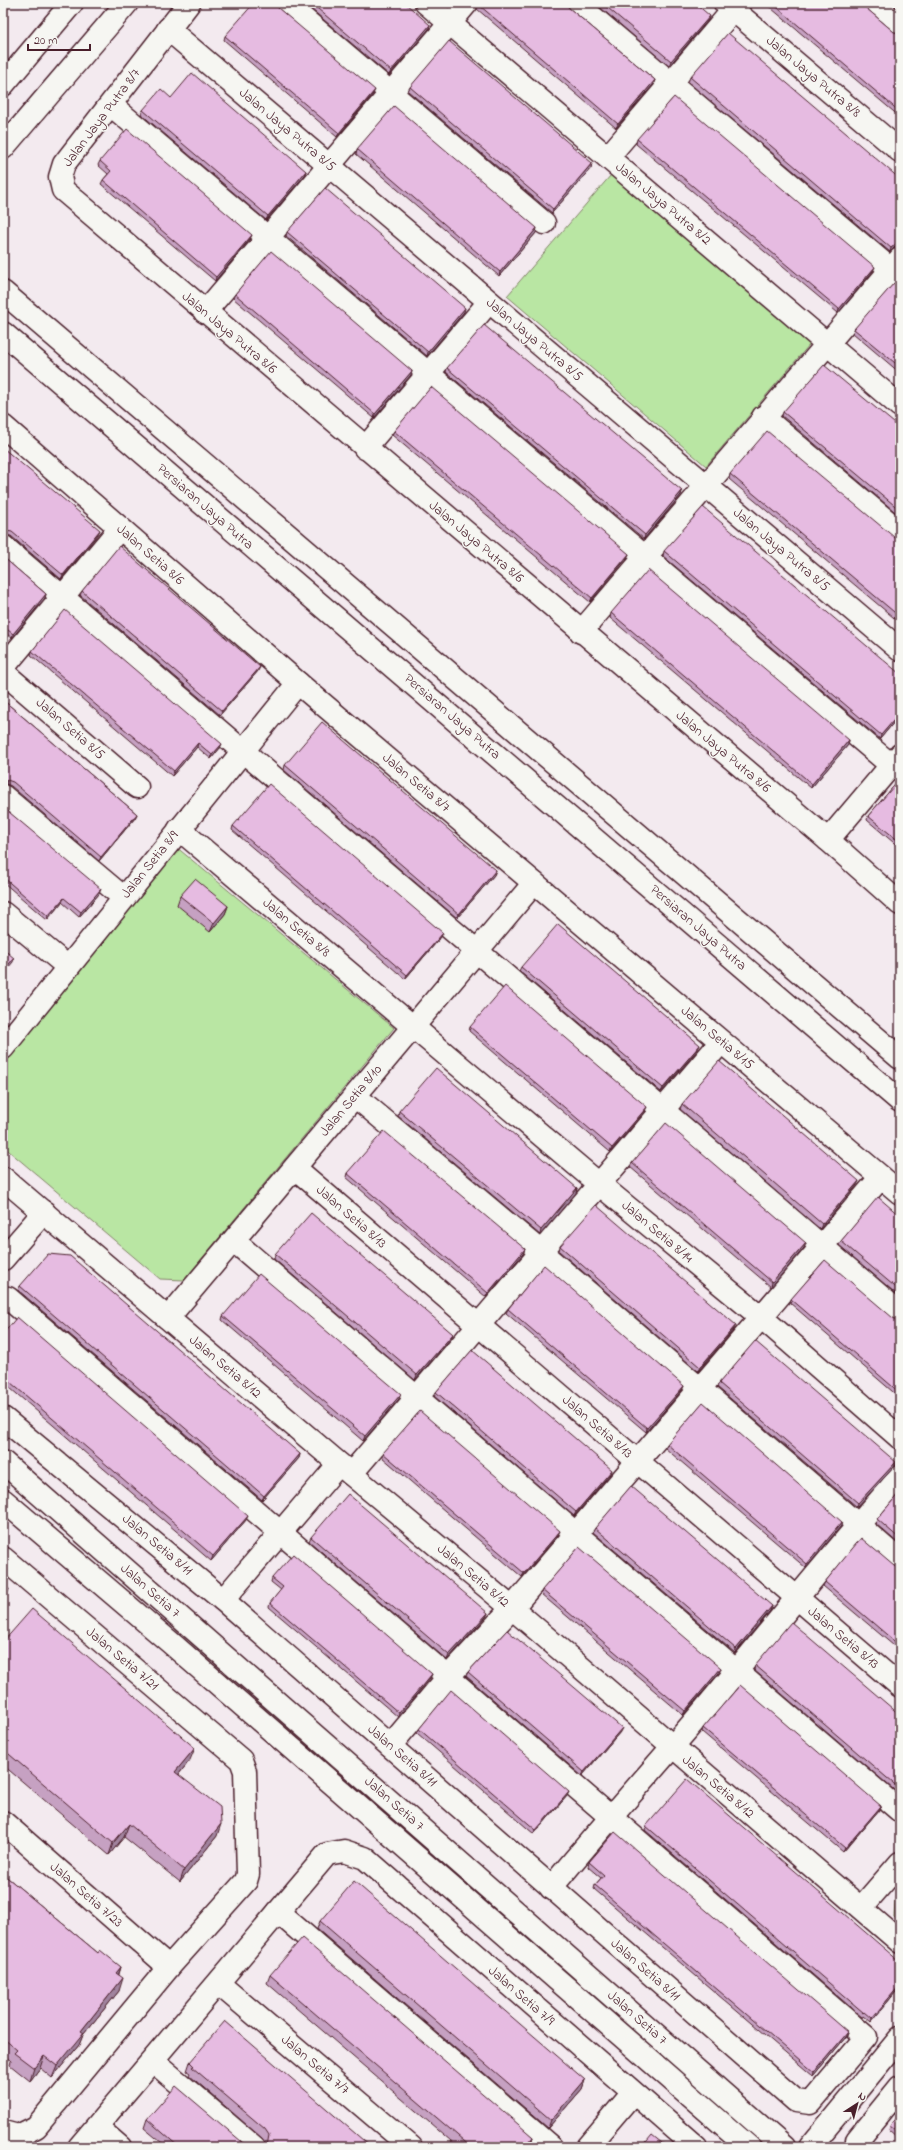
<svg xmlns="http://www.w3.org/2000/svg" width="903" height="2150" viewBox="0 0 903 2150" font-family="'Indie Flower',sans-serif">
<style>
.green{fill:#b9e6a3;stroke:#828267}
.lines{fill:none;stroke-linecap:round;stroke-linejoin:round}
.minor-casing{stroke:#4a1f2b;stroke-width:25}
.major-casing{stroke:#4a1f2b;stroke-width:25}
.minor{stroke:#f6f6f2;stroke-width:22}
.major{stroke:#f6f6f2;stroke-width:22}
.wall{fill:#c6a1c2;stroke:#4a1f2b}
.shaded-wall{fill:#a1839e;stroke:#4a1f2b}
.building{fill:#e6bbe1;stroke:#4a1f2b}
.labels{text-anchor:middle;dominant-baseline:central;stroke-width:3;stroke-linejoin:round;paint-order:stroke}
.street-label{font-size:14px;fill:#4a1f2b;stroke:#f6f6f2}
</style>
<rect width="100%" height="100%" fill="#f3eaef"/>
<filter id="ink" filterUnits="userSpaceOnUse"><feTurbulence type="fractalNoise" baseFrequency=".025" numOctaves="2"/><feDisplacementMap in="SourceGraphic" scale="8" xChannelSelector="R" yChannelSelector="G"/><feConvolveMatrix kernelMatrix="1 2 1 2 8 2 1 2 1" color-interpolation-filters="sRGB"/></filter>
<g filter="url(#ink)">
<g class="green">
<path d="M611 175 810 344 706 466 507 296Z"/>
<path d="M175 846 394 1028 184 1280 160 1279 3 1146V1059Z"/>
<path d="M900 1884V1922L894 1917 896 1888Z"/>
</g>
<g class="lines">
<defs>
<g id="minor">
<path d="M189 3 64 164 60 177 63 190 828 840 900 904"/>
<path d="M285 3 544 223"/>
<path d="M426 3 900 406"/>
<path d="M576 3 900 277"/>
<path d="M725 3 900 151"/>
<path d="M873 3 900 26"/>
<path d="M168 29 900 650"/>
<path d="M111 105 891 765"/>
<path d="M608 157 739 3"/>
<path d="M205 312 467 3"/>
<path d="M763 417 900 532"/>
<path d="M3 426 298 683 900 1193"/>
<path d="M365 448 489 302"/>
<path d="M3 546 900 1313"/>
<path d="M581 632 900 259"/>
<path d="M3 668 120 528"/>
<path d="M3 672 137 787"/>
<path d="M3 796 124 898"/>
<path d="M179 829 599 1184 761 1317 900 1438"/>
<path d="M828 840 900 755"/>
<path d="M3 913 68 967"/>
<path d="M3 1048 298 683"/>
<path d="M355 1096 541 1252 900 1561"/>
<path d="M295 1168 900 1686"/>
<path d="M3 1178 351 1474 512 1608 900 1942"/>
<path d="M234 1241 900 1811"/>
<path d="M3 1259 44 1212"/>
<path d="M3 1301 8 1298 866 2037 810 2103 796 2101 223 1600 3 1418"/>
<path d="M168 1318 534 883"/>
<path d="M3 1462 784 2147"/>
<path d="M351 1474 721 1042"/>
<path d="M3 1500 171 1643 749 2147"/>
<path d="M3 1558 241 1760 245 1771 248 1874 246 1881 169 1967 36 2127 18 2136 3 2132"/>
<path d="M223 1600 339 1464"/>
<path d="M390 1746 448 1677 512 1608 881 1177"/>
<path d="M3 1822 169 1967"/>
<path d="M551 1888C600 1828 653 1770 703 1711 769 1633 832 1553 900 1477"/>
<path d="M861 1908 900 1863"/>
<path d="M278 1912 551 2147"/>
<path d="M219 1984 411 2147"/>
<path d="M153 2061 254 2147"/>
<path d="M97 2127 120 2147"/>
<path d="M79 2147 327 1854 344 1851 365 1858 696 2147"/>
<path d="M587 2147 632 2094"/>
<path d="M810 2147 900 2038"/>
<path d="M859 2147 857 2140 900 2087"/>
</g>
<g id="major">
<path d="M3 85 72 3"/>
<path d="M3 148 127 3"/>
<path d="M3 292 900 1058"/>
<path d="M3 333 900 1101"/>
</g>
</defs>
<use href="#minor" class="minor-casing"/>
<use href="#major" class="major-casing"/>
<use href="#minor" class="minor"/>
<use href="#major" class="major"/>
</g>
<g class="wall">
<path d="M304 3H405L429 29 389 75Z"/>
<path d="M478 3H566L569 8 655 80 653 85 616 128 477 9Z"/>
<path d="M595 3H695L708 20 669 66Z"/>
<path d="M765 3H863L866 8 894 32 900 33V117Z"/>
<path d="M891 3H900V10Z"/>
<path d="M278 8 373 94 337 137 224 40 225 36Z"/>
<path d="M690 77 900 179V247H895L890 252 688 82Z"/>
<path d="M410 87 592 163 591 168 552 213 408 91Z"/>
<path d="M171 98 306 171 305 175 266 220 141 114 143 110Z"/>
<path d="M637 139 873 271 838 313 636 144Z"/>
<path d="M357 149 536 233 499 276 356 154Z"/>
<path d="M100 161 250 239 215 281 101 184 103 180 108 174 98 165Z"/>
<path d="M287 232 464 312 427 356 286 236Z"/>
<path d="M900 284V373L853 333 854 329Z"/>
<path d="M235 294 412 371 411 375 374 418 233 298Z"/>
<path d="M447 368 682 491 681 495 644 539 446 372Z"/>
<path d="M783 412 900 428V516L782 416Z"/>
<path d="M394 431 629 554 627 558 590 602 392 435Z"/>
<path d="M3 448 98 534 61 579 11 536 3 535Z"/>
<path d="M730 474 900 540V623L729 479Z"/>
<path d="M664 551 900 715 880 739 663 556Z"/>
<path d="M3 557 46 594 45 598 12 638 3 631Z"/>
<path d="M82 591 258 671 220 715 80 595Z"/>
<path d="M611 613 849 740 848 745 811 788 610 618Z"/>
<path d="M32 651 220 748 211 759 197 747 172 776 31 655Z"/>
<path d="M3 700 137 814 135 818 99 861 11 786 6 784H3Z"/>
<path d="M285 765 496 870 494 875 457 918 284 770Z"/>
<path d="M900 779V848L867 820 868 816Z"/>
<path d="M3 807 99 894 79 917 62 902 47 920 3 882Z"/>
<path d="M233 826 441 937 405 979 232 830Z"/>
<path d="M180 896 228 906 225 914 210 932 177 905Z"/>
<path d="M521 967 698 1049 661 1092 519 971Z"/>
<path d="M470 1027 645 1111 610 1152 469 1031Z"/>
<path d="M682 1104 857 1185 820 1229 680 1109Z"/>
<path d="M399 1111 577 1188 576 1193 540 1235 398 1116Z"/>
<path d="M632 1163 806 1243 804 1248 771 1287 630 1167Z"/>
<path d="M347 1173 525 1249 523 1254 486 1297 346 1177Z"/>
<path d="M900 1216V1297L839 1245 841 1241Z"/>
<path d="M560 1246 734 1329 698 1371 559 1251Z"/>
<path d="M275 1254 453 1334 451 1338 415 1380 274 1259Z"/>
<path d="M20 1286 300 1454 299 1458 262 1500 18 1290Z"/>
<path d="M791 1299 893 1318 900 1321V1398L790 1303Z"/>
<path d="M508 1309 684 1386 682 1390 646 1432 506 1313Z"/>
<path d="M223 1316 399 1399 363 1441 222 1320Z"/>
<path d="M3 1334 246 1520 211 1561 3 1382Z"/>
<path d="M719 1383 895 1466 857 1507 717 1387Z"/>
<path d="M436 1392 610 1474 574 1516 434 1396Z"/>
<path d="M667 1444 841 1526 806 1568 665 1448Z"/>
<path d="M383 1453 558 1535 522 1577 382 1457Z"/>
<path d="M900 1492V1545L876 1524 877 1519Z"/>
<path d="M595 1528 772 1606 770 1611 735 1653 593 1532Z"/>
<path d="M311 1537 488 1613 486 1617 447 1660 309 1541Z"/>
<path d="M894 1566 900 1568V1651L823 1586 825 1582Z"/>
<path d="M272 1578 432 1674 430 1678 398 1717 269 1607 270 1603 281 1590 271 1582Z"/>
<path d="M542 1590 721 1668 719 1673 683 1715 541 1594Z"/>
<path d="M3 1642 190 1760 179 1774 217 1836 180 1882 124 1837 109 1855 3 1765Z"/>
<path d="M755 1665 900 1715V1795L754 1670Z"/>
<path d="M468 1672 620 1732 582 1776 466 1676Z"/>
<path d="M703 1728 881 1806 879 1810 843 1852 702 1732Z"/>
<path d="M419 1729 567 1796 534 1834 417 1733Z"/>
<path d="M646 1826 900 1962V1972L898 1974 900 1976V1987L871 2022 864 2016 863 2018 645 1830Z"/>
<path d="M589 1862 848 2032 846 2037 813 2076 594 1889 595 1885 601 1878 588 1867Z"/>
<path d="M3 1874 98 1953 121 1967 119 1974V1991L83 2035 79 2045 52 2078 40 2068 30 2081 10 2065 11 2061 3 2054Z"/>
<path d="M320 1921 585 2080 582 2089 548 2128 317 1929Z"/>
<path d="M270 1975 533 2137 530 2146 529 2147H458L267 1983Z"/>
<path d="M190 2062 371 2147H265L266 2143 262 2138 189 2075 190 2073 187 2071Z"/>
<path d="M900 2113V2139L889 2129 890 2125Z"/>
<path d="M147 2119 248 2147H167L144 2128Z"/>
</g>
<g class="shaded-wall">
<path d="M710 16 708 20 669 66 671 61Z"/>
<path d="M430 25 429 29 389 75 391 71Z"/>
<path d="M655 80 653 85 616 128 618 124Z"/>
<path d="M375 90 373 94 337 137 339 133Z"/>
<path d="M592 163 591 168 552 213 553 209Z"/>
<path d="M306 171 305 175 266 220 268 216Z"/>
<path d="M537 228 536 233 499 276 500 272Z"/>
<path d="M252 235 250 239 215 281 216 277Z"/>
<path d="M897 243H900V247H895L890 252 891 248Z"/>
<path d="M875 267 873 271 838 313 839 309Z"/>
<path d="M465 308 464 312 427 356 428 352Z"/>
<path d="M412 371 411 375 374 418 375 414Z"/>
<path d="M682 491 681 495 644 539 645 535Z"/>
<path d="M100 530 98 534 61 579 63 575Z"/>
<path d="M629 554 627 558 590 602 592 598Z"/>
<path d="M46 594 45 598 12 638 13 634Z"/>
<path d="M260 667 258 671 220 715 222 711Z"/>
<path d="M900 713V715L880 739 881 735Z"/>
<path d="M849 740 848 745 811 788 812 784Z"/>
<path d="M198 743 197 747 172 776 174 771Z"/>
<path d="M222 744 220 748 211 759 212 755Z"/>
<path d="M3 780H7L6 784H3Z"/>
<path d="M137 814 135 818 99 861 101 857Z"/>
<path d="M496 870 494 875 457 918 459 914Z"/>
<path d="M101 889 99 894 79 917 81 912Z"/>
<path d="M64 898 62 902 47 920 48 916Z"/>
<path d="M228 906 225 914 210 932 214 923Z"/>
<path d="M443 933 441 937 405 979 407 975Z"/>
<path d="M14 958 13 962 3 974V971Z"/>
<path d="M700 1045 698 1049 661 1092 663 1088Z"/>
<path d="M647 1107 645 1111 610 1152 612 1148Z"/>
<path d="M859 1181 857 1185 820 1229 822 1224Z"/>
<path d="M577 1188 576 1193 540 1235 541 1230Z"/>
<path d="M806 1243 804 1248 771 1287 772 1282Z"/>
<path d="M525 1249 523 1254 486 1297 488 1293Z"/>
<path d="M736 1325 734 1329 698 1371 700 1367Z"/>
<path d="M453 1334 451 1338 415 1380 417 1375Z"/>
<path d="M684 1386 682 1390 646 1432 647 1428Z"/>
<path d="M401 1394 399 1399 363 1441 365 1436Z"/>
<path d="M300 1454 299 1458 262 1500 264 1496Z"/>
<path d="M896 1462 895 1466 857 1507 858 1503Z"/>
<path d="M612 1470 610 1474 574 1516 576 1512Z"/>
<path d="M248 1516 246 1520 211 1561 213 1556Z"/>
<path d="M842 1522 841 1526 806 1568 807 1564Z"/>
<path d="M560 1531 558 1535 522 1577 524 1573Z"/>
<path d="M9 1589 4 1602 3 1603V1597Z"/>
<path d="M772 1606 770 1611 735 1653 736 1649Z"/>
<path d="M488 1613 486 1617 447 1660 449 1655Z"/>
<path d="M721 1668 719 1673 683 1715 685 1711Z"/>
<path d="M432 1674 430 1678 398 1717 399 1713Z"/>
<path d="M622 1728 620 1732 582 1776 584 1772Z"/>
<path d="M195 1748 190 1760 171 1784 175 1772Z"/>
<path d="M569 1792 567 1796 534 1834 536 1830Z"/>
<path d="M881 1806 879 1810 843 1852 845 1848Z"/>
<path d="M129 1824 124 1837 109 1855 113 1843Z"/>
<path d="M221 1824 217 1836 180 1882 184 1870Z"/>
<path d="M121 1967 117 1979 116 1973Z"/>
<path d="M123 1978 119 1991 83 2035 79 2045 52 2078 57 2066 81 2031Z"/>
<path d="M900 1985V1987L871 2022 872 2018Z"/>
<path d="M848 2032 846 2037 813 2076 814 2072Z"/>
<path d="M44 2056 40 2068 30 2081 34 2068Z"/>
<path d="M585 2080 582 2089 548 2128 551 2120Z"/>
<path d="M533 2137 530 2146 529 2147H525Z"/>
</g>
<g class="building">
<path d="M254 3H275L278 8 375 90 339 133 225 36Z"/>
<path d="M311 3H405L430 25 391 71Z"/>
<path d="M479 3H566L569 8 655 80 618 124 479 5Z"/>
<path d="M602 3H695L710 16 671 61Z"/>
<path d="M772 3H863L866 8 894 32 900 33V112Z"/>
<path d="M728 33 900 179V243H897L891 248 690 77Z"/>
<path d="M449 41 592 163 553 209 410 87Z"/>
<path d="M192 73 306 171 268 216 143 110 161 89 171 98Z"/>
<path d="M674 97 875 267 839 309 637 139Z"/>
<path d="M394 106 537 228 500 272 357 149Z"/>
<path d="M127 129 252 235 216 277 103 180 111 171 100 161Z"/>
<path d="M325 188 465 308 428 352 287 232Z"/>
<path d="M271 251 412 371 375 414 235 294Z"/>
<path d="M894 283 900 284V367L854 329Z"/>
<path d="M484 325 682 491 645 535 447 368Z"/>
<path d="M824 365 900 428V510L783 412Z"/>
<path d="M431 387 629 554 592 598 394 431Z"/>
<path d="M767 431 894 537 900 540V617L730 474Z"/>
<path d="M3 448 100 530 63 575 12 532 3 530Z"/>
<path d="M703 507 900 674V713L881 735 664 551Z"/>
<path d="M119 546 260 667 222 711 82 591Z"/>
<path d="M3 557 46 594 13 634 3 626Z"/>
<path d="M648 570 849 740 812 784 611 613Z"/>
<path d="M65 610 222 744 212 755 198 743 174 771 32 651Z"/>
<path d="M3 700 137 814 101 857 13 782 7 780H3Z"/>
<path d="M322 722 496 870 459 914 285 765Z"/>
<path d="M900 779V842L868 816Z"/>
<path d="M269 784 443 933 407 975 233 826Z"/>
<path d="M3 807 101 889 81 912 64 898 48 916 3 877Z"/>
<path d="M195 879 228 906 214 923 180 896Z"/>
<path d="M558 924 700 1045 663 1088 521 967Z"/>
<path d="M3 949 14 958 3 971Z"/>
<path d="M505 986 647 1107 612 1148 470 1027Z"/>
<path d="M719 1061 859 1181 822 1224 682 1104Z"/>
<path d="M436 1068 577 1188 541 1230 399 1111Z"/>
<path d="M666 1123 806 1243 772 1282 632 1163Z"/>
<path d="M384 1131 525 1249 488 1293 347 1173Z"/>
<path d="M878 1197 900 1216V1291L841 1241Z"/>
<path d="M596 1205 736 1325 700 1367 560 1246Z"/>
<path d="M311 1213 453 1334 417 1375 275 1254Z"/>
<path d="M48 1254 70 1256 300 1454 264 1496 20 1286Z"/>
<path d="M825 1260 893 1318 900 1321V1393L791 1299Z"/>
<path d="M544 1265 684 1386 647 1428 508 1309Z"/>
<path d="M259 1274 401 1394 365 1436 223 1316Z"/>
<path d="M17 1317 248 1516 213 1556 3 1376V1334Z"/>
<path d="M755 1341 896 1462 858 1503 719 1383Z"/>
<path d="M472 1350 612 1470 576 1512 436 1392Z"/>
<path d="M703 1402 842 1522 807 1564 667 1444Z"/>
<path d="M420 1411 560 1531 524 1573 383 1453Z"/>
<path d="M631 1486 772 1606 736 1649 595 1528Z"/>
<path d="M900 1492V1539L877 1519Z"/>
<path d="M348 1494 488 1613 449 1655 311 1537Z"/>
<path d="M861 1538 894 1566 900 1568V1646L825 1582Z"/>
<path d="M579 1547 721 1668 685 1711 542 1590Z"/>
<path d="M293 1554 432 1674 399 1713 270 1603 283 1587 272 1578Z"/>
<path d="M3 1585 9 1589 3 1597Z"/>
<path d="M32 1609 195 1748 175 1772 220 1807 221 1824 184 1870 129 1824 113 1843 3 1749V1642Z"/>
<path d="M791 1622 900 1715V1789L755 1665Z"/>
<path d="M507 1630 622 1728 584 1772 468 1672Z"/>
<path d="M740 1685 881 1806 845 1848 703 1728Z"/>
<path d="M451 1690 569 1792 536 1830 419 1729Z"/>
<path d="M687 1779 900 1962V1969L897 1973 900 1976V1985L872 2018 865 2012 864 2013 646 1826Z"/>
<path d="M615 1832 848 2032 814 2072 595 1885 604 1875 589 1862Z"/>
<path d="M3 1874 98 1953 100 1950 121 1967 116 1973 123 1978 81 2031 84 2033 57 2066 44 2056 34 2068 14 2053 17 2050 3 2038Z"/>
<path d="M354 1881 585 2080 551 2120 320 1921Z"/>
<path d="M302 1938 533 2137 525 2147H471L270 1975Z"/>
<path d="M225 2021 371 2147H266L267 2146 269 2135 265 2129 192 2067 194 2066 190 2062Z"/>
<path d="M176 2086 248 2147H179L147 2119Z"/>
<path d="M900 2113V2133L890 2125Z"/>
<path d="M652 2135 667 2147H642Z"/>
</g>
</g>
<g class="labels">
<g class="street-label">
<text transform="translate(813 77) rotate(40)">Jalan Jaya Putra 8/8</text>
<text transform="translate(102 118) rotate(-53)">Jalan Jaya Putra 8/7</text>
<text transform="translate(287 130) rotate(40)">Jalan Jaya Putra 8/5</text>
<text transform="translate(663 204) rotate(40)">Jalan Jaya Putra 8/2</text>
<text transform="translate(229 333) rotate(40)">Jalan Jaya Putra 8/6</text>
<text transform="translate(534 340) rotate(40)">Jalan Jaya Putra 8/5</text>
<text transform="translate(205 507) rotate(41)">Persiaran Jaya Putra</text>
<text transform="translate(476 542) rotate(40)">Jalan Jaya Putra 8/6</text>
<text transform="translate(781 550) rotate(40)">Jalan Jaya Putra 8/5</text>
<text transform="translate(150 555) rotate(41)">Jalan Setia 8/6</text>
<text transform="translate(452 717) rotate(41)">Persiaran Jaya Putra</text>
<text transform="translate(70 729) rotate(41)">Jalan Setia 8/5</text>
<text transform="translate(723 752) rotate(40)">Jalan Jaya Putra 8/6</text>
<text transform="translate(416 783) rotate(40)">Jalan Setia 8/7</text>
<text transform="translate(150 865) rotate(-51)">Jalan Setia 8/9</text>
<text transform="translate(296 928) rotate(40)">Jalan Setia 8/8</text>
<text transform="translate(698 928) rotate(41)">Persiaran Jaya Putra</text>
<text transform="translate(717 1038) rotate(40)">Jalan Setia 8/15</text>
<text transform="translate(351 1101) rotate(-50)">Jalan Setia 8/10</text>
<text transform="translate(351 1217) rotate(41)">Jalan Setia 8/13</text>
<text transform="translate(657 1232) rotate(40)">Jalan Setia 8/14</text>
<text transform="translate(225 1367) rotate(40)">Jalan Setia 8/12</text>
<text transform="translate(597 1427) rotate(41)">Jalan Setia 8/13</text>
<text transform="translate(157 1545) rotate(40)">Jalan Setia 8/11</text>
<text transform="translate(473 1576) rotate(40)">Jalan Setia 8/12</text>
<text transform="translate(150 1591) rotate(41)">Jalan Setia 7</text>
<text transform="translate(843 1638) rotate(40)">Jalan Setia 8/13</text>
<text transform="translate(122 1659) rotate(40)">Jalan Setia 7/21</text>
<text transform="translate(402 1756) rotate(41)">Jalan Setia 8/11</text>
<text transform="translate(718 1787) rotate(40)">Jalan Setia 8/12</text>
<text transform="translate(394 1804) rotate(41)">Jalan Setia 7</text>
<text transform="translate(86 1895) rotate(41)">Jalan Setia 7/23</text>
<text transform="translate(645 1970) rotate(41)">Jalan Setia 8/11</text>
<text transform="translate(521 1996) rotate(41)">Jalan Setia 7/9</text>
<text transform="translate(637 2018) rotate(41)">Jalan Setia 7</text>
<text transform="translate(315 2065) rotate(40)">Jalan Setia 7/7</text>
</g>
</g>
<rect width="903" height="2150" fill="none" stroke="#f6f6f2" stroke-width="16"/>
<rect x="8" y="8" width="887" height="2134" fill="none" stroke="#4a1f2b" stroke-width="1.5" filter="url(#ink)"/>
<g transform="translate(857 2104) rotate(36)" stroke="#f6f6f2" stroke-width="3" paint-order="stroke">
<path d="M0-3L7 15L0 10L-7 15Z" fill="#4a1f2b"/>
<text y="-6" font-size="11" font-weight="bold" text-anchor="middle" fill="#4a1f2b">N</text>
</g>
<path d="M28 44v6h62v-6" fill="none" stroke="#4a1f2b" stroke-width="2"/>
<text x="34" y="44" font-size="12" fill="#4a1f2b" stroke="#f6f6f2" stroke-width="3" paint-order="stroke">20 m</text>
</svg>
